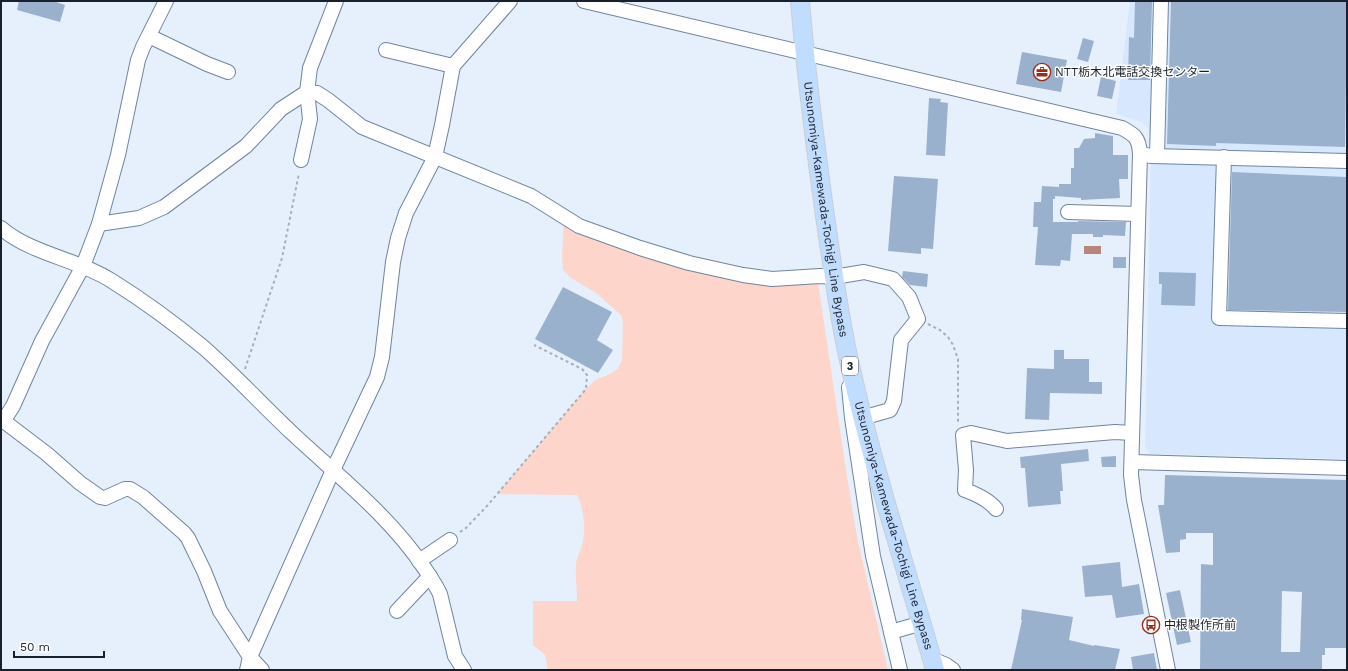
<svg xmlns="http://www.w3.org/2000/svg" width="1348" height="671" viewBox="0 0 1348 671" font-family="'Work Sans','Noto Sans JP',sans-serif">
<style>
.built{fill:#d7e8fe}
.green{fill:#fdd5cb}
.water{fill:#b6867b}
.building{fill:#9ab1cd;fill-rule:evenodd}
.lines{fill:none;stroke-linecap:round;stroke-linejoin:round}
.minor-casing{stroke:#6f859f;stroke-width:16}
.major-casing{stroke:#ccced0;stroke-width:20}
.path{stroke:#a5afba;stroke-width:2;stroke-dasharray:3 3;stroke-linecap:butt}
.minor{stroke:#fff;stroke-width:14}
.major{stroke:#c0dcfe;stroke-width:18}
.labels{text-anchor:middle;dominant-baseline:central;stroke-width:3;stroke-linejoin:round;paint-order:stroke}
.shield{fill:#fff;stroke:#5d646b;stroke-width:1}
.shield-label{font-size:11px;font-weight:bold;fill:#18212b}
.poi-label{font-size:12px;fill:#18212b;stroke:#fff;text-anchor:start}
.street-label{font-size:12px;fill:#18212b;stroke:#fff}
</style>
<rect width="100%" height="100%" fill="#e6f0fc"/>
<path class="built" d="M1130 1H1347V459L1150 454 1145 448 1151 140 1148 128 1142 122 1116 114Z"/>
<path class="green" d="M564 222 672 260 818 282 848 483 858 542 888 670H548L545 655 533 645V601H577C577 588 575 575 576 563 577 557 581 551 582 545 586 531 584 508 577 495L497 494 586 389 595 380 610 374 618 369 622 360 623 322 621 315 596 293 571 278 563 270 562 254Z"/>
<rect class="water" x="1084" y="246" width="17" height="8"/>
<g class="building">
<path d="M19 1H53L65 5 60 22 17 10Z"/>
<path d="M1135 1H1152L1150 80H1128L1129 37 1134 38Z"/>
<path d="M1171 1H1347L1345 147 1216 143V146L1167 144Z"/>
<path d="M1083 38 1094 41 1088 62 1077 59Z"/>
<path d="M1022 52 1067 60 1061 92 1016 84Z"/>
<path d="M1101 77 1116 81 1112 99 1097 96Z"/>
<path d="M929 98 941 99 940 102 948 103 945 156 926 155Z"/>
<path d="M1095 133 1113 136V155H1128V179H1119L1120 198 1081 200V198L1055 196V199H1053V222H1078V221L1126 222 1125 236 1103 235V237H1093V234H1072L1070 261 1061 260 1060 266 1035 265 1038 227H1033L1034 202H1041L1042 186 1059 187V184H1071V168H1074V148H1079L1084 139 1095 138Z"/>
<path d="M1232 172 1347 177V312L1228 310Z"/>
<path d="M894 176 938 179 933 249 921 248V254L888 251Z"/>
<rect x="1113" y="257" width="13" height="11"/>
<path d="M903 271 928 274 927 287 910 285 902 277Z"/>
<path d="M1159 272 1196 273 1195 306 1161 305 1162 284H1159Z"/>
<path d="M563 287 612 312 597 340 613 350 598 373 535 339Z"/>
<path d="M1054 350H1064V359H1089V382H1102V394L1050 393 1049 420 1025 419 1027 368 1054 369Z"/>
<path d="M1088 449 1089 461 1061 464 1063 491H1060L1061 504 1028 507 1025 468H1021L1020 457Z"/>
<path d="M1116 456V467H1102L1101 457Z"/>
<path d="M1165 475 1347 480V648H1325V655H1322V670H1200L1201 564 1213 565V533H1186V539L1180 540V552L1166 553 1158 505H1164ZM1282 591 1302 592 1300 652H1281Z"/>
<path d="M1120 562 1122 587 1139 584 1144 614 1116 618 1112 595 1085 597 1082 566Z"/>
<path d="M1180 590 1191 642 1177 645 1166 593Z"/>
<path d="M1022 609 1073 617 1069 640 1094 646V645L1120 649 1115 670H1011L1022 620H1021Z"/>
<path d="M1154 653 1157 670H1133L1131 657Z"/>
</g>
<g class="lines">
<defs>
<g id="minor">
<path d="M584 1 1122 128C1135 135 1139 138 1140 154L1131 475 1134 500 1168 670"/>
<path d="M149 36 207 64 228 72"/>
<path d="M386 50 453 66"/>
<path d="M1140 154 1151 156 1347 161"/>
<path d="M1157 156 1161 1"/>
<path d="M1224 157 1219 318 1347 321"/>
<path d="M301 160 310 119 307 92 317 93 328 100 362 127 531 196 579 226 640 248 689 263 743 275 772 279 820 276 834 277 864 272 893 279 909 297 918 319 901 340 894 401 890 410 862 418"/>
<path d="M1068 212 1138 214"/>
<path d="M99 224 139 218 164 207 234 155 246 146 281 109 307 92 310 68 336 1"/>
<path d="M1 228C33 255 78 259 112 281 144 301 174 323 203 347 234 374 262 405 292 433 338 476 390 516 425 569 430 577 436 585 440 594L455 656 464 670"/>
<path d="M849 387 852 418 873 556 900 670"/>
<path d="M1 419 47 454 80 483 100 497 105 498 125 489H130L143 497 184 533 188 538 204 571 220 611 250 657 262 670"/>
<path d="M4 420 13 406 42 341 83 266 99 224 118 155 138 60 143 47 166 1"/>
<path d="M1132 462 1347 468"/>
<path d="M996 509C988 499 976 494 965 490L966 470 963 435 971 433 1007 441 1115 432 1132 433"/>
<path d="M419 561 450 540"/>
<path d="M397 611 430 576"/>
<path d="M891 632 922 623"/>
<path d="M932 659 946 665 953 670"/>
<path d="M247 670 250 657 333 470 377 377 382 357 393 262 398 238 406 213 435 157 442 125 453 66 510 1"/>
</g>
<g id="major">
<path id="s1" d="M800 1C806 73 815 144 825 216 832 263 838 310 848 356 870 458 903 559 932 659L935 670"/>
</g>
</defs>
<use href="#minor" class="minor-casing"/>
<use href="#major" class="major-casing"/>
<g class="path">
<path d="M928 324 940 330 948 337 953 345 958 359V423"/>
<path d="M245 369 282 258 299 173"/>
<path d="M460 532 466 528 487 506 586 389 587 375 582 369 534 345"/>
</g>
<use href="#minor" class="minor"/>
<use href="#major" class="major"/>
</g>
<defs>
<symbol id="office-ring" viewBox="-11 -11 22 22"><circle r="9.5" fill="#fff" stroke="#962d18" stroke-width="1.5"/><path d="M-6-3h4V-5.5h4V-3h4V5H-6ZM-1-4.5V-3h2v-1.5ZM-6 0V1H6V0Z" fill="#962d18"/></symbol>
<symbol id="bus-ring" viewBox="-11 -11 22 22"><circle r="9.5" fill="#fff" stroke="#962d18" stroke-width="1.5"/><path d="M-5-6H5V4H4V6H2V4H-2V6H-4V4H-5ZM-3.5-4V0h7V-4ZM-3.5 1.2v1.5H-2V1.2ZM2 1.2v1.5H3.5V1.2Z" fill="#962d18"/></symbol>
</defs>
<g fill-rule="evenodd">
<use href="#office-ring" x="1032" y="62" width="20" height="20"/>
<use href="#bus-ring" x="1141" y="615" width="20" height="20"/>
</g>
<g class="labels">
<rect class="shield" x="842" y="357" width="16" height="18" rx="3"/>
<g class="shield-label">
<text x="850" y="366">3</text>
</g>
<g class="poi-label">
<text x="1055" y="72">NTT栃木北電話交換センター</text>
<text x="1164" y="625">中根製作所前</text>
</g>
<g class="street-label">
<text stroke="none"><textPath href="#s1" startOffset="210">Utsunomiya-Kamewada-Tochigi Line Bypass</textPath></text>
<text stroke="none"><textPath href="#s1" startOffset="534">Utsunomiya-Kamewada-Tochigi Line Bypass</textPath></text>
</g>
</g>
<rect width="1348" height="671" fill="none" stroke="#18212b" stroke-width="4"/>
<path d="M14 651v6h90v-6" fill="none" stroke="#18212b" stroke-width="2"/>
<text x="20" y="651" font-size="12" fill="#18212b" stroke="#ffffff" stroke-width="3" paint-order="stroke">50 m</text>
</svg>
